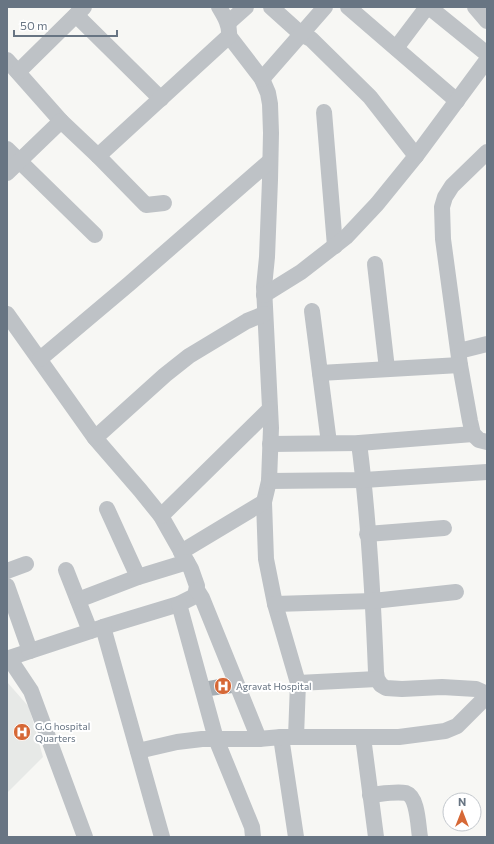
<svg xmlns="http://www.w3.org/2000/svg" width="494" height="844" viewBox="0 0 494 844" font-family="Commissioner,sans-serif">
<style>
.built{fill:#e7e9e7}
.building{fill:#a6adb3}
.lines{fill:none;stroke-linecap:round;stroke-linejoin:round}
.street{stroke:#bec2c6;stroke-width:16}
.labels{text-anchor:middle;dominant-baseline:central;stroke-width:4;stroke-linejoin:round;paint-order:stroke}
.poi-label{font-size:10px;fill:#687583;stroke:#fff;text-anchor:start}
</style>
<rect width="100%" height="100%" fill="#f7f7f4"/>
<path class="built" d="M7 682 29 707 43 757 7 793Z"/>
<path class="building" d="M230 677 233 693 210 696 208 681Z"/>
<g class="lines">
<g class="street">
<path d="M271 7 301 34 311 39 370 97 416 156"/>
<path d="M348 7 457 101"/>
<path d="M429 7 487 54"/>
<path d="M475 7 487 21"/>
<path d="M76 15 161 99"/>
<path d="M228 23 246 7"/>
<path d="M229 36 262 79 268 93 270 104 271 133 270 180 267 257 264 287 271 428 269 481 264 502 266 559 275 604 298 683 296 737"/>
<path d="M396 48 427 7"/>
<path d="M7 60 61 121"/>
<path d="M18 72 84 7"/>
<path d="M262 79 325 7"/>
<path d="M324 112 335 246"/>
<path d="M7 149 95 235"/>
<path d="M487 152 452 186 445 197 442 207 443 239 460 365 470 421 473 434 479 440 487 442"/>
<path d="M98 156 146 205 164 203"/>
<path d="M7 173 61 121 98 156 229 36C230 25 225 17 219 7"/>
<path d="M375 264 387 369"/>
<path d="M264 295 301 272 346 237 377 204 416 156 487 60"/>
<path d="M312 311 329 443"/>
<path d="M7 314 95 438 140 490 161 516 191 569 197 586 195 596 179 604 103 627 9 658 31 691 85 837"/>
<path d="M459 351 487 344"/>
<path d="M40 359 129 284 270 161"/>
<path d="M320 373 460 365"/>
<path d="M95 438 165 375 189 356 247 321 264 314"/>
<path d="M359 443C369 519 373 595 376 672L377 679 381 685 386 688 402 689 442 687 476 689 487 694"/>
<path d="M270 444 359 443 473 434"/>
<path d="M269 481 364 480 487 472"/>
<path d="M107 509 138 577"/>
<path d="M161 516 270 409"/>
<path d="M367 534 444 528"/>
<path d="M181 552 264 502"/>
<path d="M66 570 90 631"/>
<path d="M7 571 26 564"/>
<path d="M7 586 30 651"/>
<path d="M197 590 202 598 259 739"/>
<path d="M78 600 138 577 187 562"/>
<path d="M179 604 216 739 252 827 253 837"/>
<path d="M275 604 373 601 456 592"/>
<path d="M103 627 162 837"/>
<path d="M298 683 377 679"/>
<path d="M281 737 296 837"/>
<path d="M363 737 376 837"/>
<path d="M138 751 177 742 202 739H259L281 737H399L445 731 457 726 487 696"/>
<path d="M370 795C381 794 395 791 406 793 418 797 418 826 420 837"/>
</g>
</g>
<defs>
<symbol id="hospital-disc" viewBox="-11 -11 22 22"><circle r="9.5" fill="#d66836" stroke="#fff"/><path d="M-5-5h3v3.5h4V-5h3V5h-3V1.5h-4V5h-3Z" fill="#fff"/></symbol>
</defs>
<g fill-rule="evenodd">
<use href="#hospital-disc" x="213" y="676" width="20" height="20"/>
<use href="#hospital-disc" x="12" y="722" width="20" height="20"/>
</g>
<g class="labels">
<g class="poi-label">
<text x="236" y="686">Agravat Hospital</text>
<text x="35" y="726">G.G hospital<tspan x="35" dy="12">Quarters</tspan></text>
</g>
</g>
<rect width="494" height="844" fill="none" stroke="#687583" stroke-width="16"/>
<g transform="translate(462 812)"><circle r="19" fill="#ffffff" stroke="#c3c8cd"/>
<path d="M0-3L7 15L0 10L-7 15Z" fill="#d66836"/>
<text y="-6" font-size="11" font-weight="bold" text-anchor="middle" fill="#687583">N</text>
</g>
<path d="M14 30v6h103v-6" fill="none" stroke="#687583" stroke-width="2"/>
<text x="20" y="30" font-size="12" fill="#687583" stroke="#ffffff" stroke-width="3" paint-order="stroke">50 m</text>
</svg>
